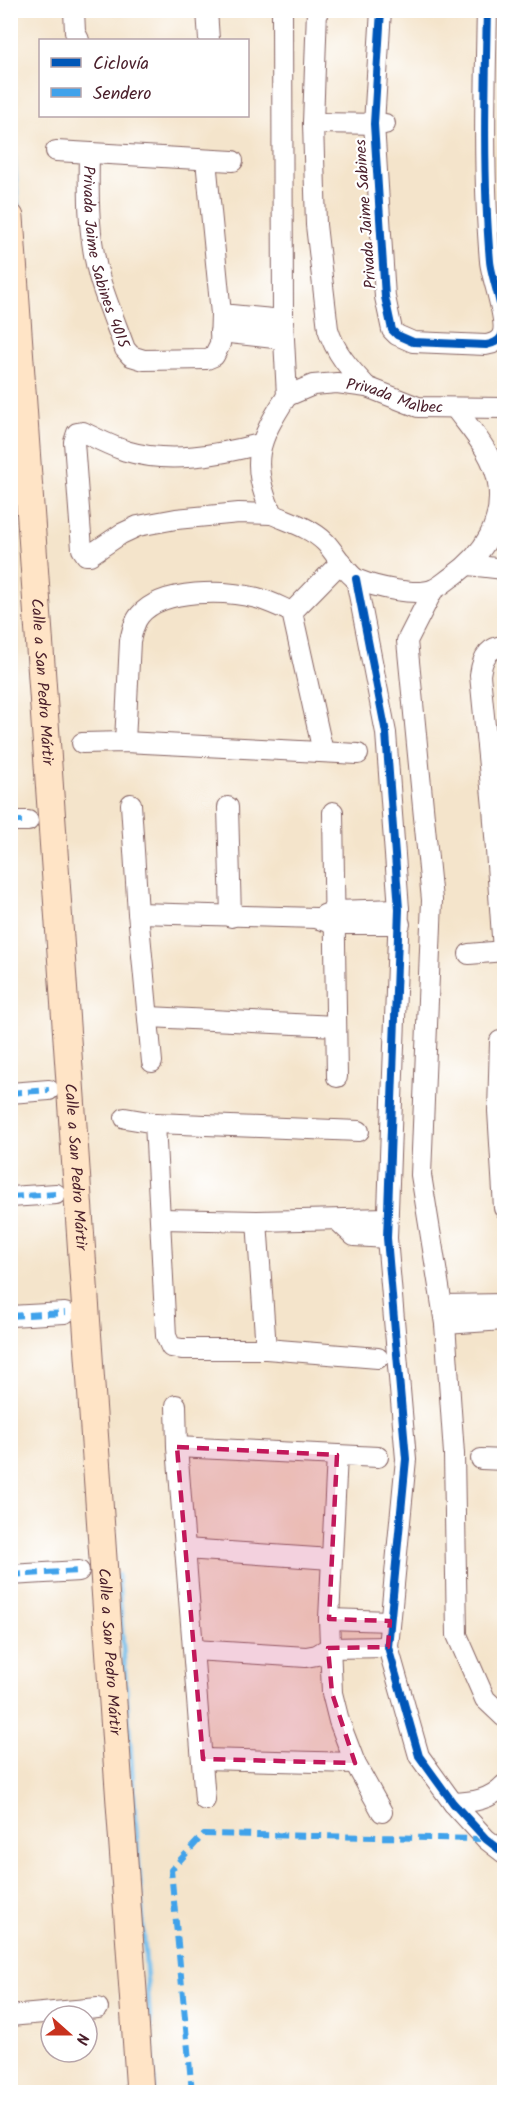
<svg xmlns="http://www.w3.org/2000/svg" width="515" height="2103" viewBox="0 0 515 2103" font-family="Kalam,sans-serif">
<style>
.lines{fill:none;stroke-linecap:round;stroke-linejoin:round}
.stream{stroke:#74c0ee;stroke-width:4.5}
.minor-casing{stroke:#866463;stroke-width:22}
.secondary-casing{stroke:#866463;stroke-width:29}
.minor{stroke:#fff;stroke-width:20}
.secondary{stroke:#ffe4c6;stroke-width:27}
.quiet{stroke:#40a2eb;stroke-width:6;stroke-dasharray:12 6;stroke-linecap:butt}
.cycleway-casing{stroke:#fff;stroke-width:11}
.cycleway{stroke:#0057b8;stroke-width:8}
.marked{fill:#c2185b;fill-opacity:0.2;stroke:#c2185b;stroke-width:4.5;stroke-dasharray:12 8;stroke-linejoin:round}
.labels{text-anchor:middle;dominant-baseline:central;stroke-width:4.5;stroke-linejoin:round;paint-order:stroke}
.street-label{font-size:16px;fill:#4a1f2b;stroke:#fff}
</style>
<rect width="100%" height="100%" fill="#fff"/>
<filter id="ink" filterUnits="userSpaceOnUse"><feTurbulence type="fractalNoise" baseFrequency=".0167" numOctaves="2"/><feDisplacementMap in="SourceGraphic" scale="12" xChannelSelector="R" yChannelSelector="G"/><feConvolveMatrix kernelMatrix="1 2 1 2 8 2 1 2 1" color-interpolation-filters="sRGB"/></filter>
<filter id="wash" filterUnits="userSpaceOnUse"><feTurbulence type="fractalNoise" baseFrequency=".008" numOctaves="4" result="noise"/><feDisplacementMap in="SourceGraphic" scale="24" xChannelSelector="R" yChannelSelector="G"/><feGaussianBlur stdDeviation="1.35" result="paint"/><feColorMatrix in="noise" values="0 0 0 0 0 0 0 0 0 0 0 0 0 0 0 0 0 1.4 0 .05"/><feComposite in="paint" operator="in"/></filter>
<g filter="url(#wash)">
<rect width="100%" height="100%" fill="#f4e4cb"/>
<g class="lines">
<g class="stream">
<path d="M10 103 18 211"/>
<path d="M118 1575 155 2092"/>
</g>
</g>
</g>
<g filter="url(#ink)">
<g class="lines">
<defs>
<g id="minor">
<path d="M74 10 75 32 79 40"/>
<path d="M207 10 209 40"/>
<path d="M282 10 283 320 287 396"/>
<path d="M317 10 313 123 316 225 328 329C335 353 350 369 367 387"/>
<path d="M381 10 374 124 385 297 392 330 397 335 413 342 486 345C492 344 498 342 501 337 510 324 491 278 490 261 483 178 485 94 487 10"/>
<path d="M313 123 385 124"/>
<path d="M56 151 233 161"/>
<path id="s1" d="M89 153C88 197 88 241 101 283 108 305 117 327 125 349L131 356 144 360 207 359 214 356 220 344 221 314 206 160"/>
<path d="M221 314 283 320"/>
<path d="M220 332 283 339"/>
<path d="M287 396C258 441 249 462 272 514 290 522 311 528 325 542 335 552 346 574 358 580 375 587 417 597 434 589 441 586 447 580 453 576 484 554 504 522 498 483 494 454 471 430 455 408"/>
<path id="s2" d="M287 396 313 385 337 383 367 387 418 407 504 408"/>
<path d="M260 444C218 455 169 464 126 451 111 446 97 439 83 432L77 433 74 442 82 549 86 555H90L121 534 138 526 176 519 239 513 272 514"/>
<path d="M469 565 504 569"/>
<path d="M356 579 386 733 399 909 387 1238 406 1459 388 1647 419 1756 453 1803 486 1839 504 1853"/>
<path d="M433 590 407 641 432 900 421 1175 445 1324 454 1454 457 1635 485 1699 504 1717"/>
<path d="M292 612 323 752"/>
<path d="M292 612 341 562"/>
<path d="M125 742 130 641C132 632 134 622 140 615 163 588 226 590 257 598 269 601 280 607 292 612"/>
<path d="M82 743 125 742 358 754"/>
<path d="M131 804 138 913 152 1062"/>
<path d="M228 807 231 917"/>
<path d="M333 812 337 1077"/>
<path d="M10 821H28"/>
<path d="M138 913 316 918 334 924H400"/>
<path d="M324 915 334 911 399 909"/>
<path d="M503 951 493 807 480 675C482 659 488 647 504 646"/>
<path d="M469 954 504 951"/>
<path d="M149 1017 336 1026"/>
<path d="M500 1041 498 1111 504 1208"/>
<path d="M10 1093 49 1090"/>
<path d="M125 1118 155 1123 359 1131"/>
<path d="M155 1123 166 1336 171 1347 182 1349H266L378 1358"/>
<path d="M10 1197 56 1194"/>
<path d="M161 1219 257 1221 388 1218"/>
<path d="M337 1220 354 1236 387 1238"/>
<path d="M257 1221 266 1349"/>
<path d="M443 1305 504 1304"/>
<path d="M10 1316 65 1313"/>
<path d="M445 1324 504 1320"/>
<path d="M176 1405 177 1447 205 1800"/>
<path d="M177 1447 378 1457"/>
<path d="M337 1455 329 1619 332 1693 339 1721 355 1763 382 1812"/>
<path d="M481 1459 504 1460"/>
<path d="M185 1549 331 1559"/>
<path d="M10 1575 79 1571"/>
<path d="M329 1619 390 1621"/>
<path d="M194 1650 306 1657 317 1655 329 1648 388 1647"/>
<path d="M203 1759 355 1763"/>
<path d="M453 1803C473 1802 490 1800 504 1785"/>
<path d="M10 2016 98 2008"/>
</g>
<g id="secondary">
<path id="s3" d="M10 217 140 2092"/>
</g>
</defs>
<use href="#minor" class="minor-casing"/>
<use href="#secondary" class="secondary-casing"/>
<use href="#minor" class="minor"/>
<use href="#secondary" class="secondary"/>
<g class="quiet">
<path d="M10 821H28"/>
<path d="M10 1093 49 1090"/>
<path d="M10 1197 56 1194"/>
<path d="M10 1316 65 1313"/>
<path d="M10 1575 79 1571"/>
<path d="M192 2092 171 1870 204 1834 486 1839"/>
</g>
<defs>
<g id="cycleway">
<path d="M381 10 374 124 385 297 392 330 397 335 413 342 486 345C492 344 498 342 501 337 510 324 491 278 490 261 483 178 485 94 487 10"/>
<path d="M356 579 386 733 399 909 387 1238 406 1459 388 1647 419 1756 453 1803 486 1839 504 1853"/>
</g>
</defs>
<use href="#cycleway" class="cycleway-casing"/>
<use href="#cycleway" class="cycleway"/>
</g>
</g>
<path class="marked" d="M177 1447 337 1455 329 1619 390 1621 388 1647 328 1648 332 1693 355 1763 203 1759Z"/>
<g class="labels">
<g class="street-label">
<text transform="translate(366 214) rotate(-94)">Privada Jaime Sabines</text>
<text stroke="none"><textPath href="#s1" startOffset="106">Privada Jaime Sabines 4015</textPath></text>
<text stroke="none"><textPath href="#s2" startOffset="112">Privada Malbec</textPath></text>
<text stroke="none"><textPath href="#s3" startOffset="466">Calle a San Pedro Mártir</textPath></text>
<text stroke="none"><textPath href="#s3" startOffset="952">Calle a San Pedro Mártir</textPath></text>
<text stroke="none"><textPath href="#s3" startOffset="1438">Calle a San Pedro Mártir</textPath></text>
</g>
</g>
<rect width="515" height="2103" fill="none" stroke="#fff" stroke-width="36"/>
<rect x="39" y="39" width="210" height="78" fill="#ffffff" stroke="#b7a5aa" stroke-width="1.5"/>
<rect x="51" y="58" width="30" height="9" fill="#0057b8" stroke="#b7a5aa" stroke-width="1.5"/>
<text x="93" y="69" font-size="18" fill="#4a1f2b">Ciclovía</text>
<rect x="51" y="88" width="30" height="9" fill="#40a2eb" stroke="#b7a5aa" stroke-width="1.5"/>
<text x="93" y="99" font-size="18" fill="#4a1f2b">Sendero</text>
<g transform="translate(69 2034) rotate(111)"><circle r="28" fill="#ffffff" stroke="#b7a5aa" stroke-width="1.5"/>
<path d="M0-4.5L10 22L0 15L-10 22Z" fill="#c8321e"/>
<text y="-9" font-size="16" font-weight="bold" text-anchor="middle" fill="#4a1f2b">N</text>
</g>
</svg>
